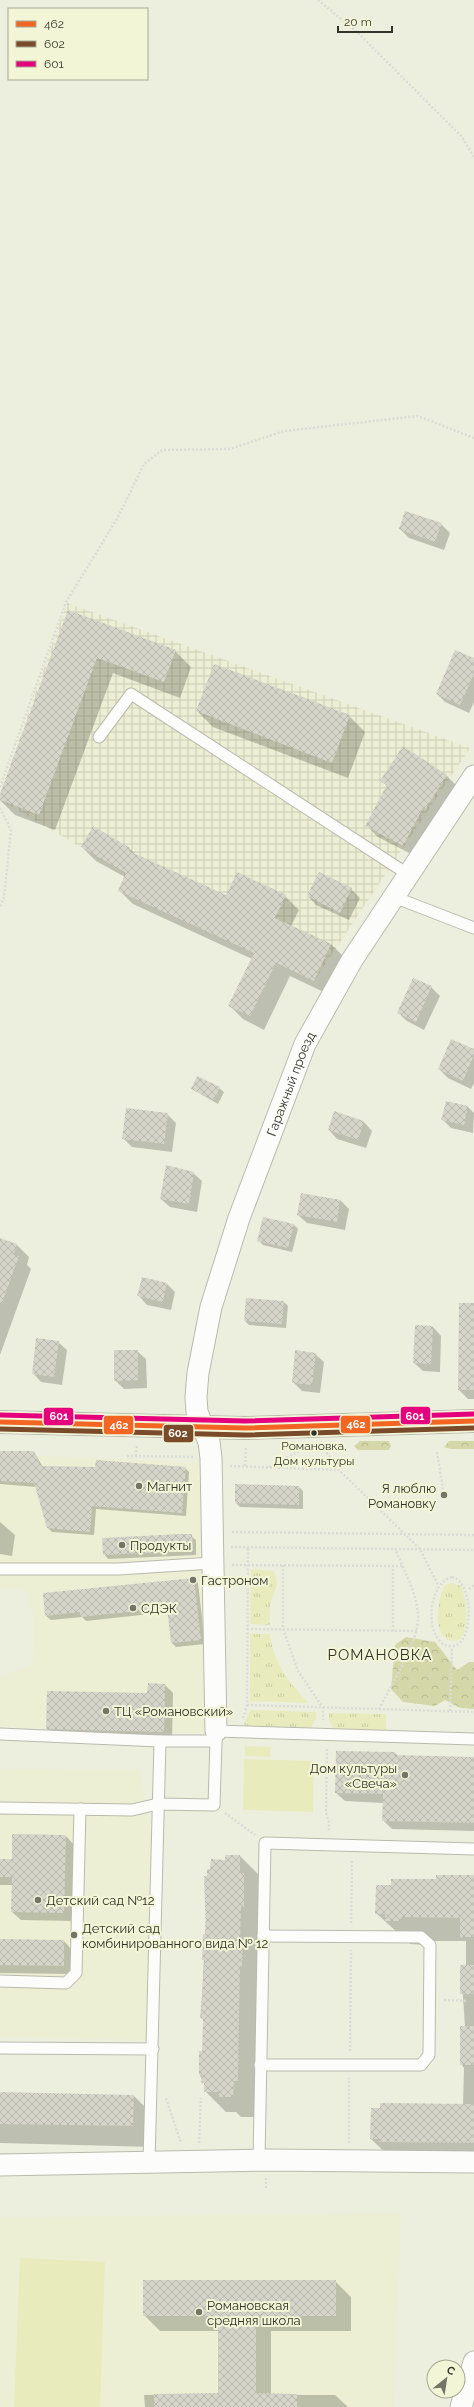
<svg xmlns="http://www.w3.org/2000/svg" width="474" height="2407" viewBox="0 0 474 2407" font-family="Raleway,sans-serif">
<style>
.built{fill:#ecefd3}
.industrial{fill:url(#industrial-grid)}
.grass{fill:url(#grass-tufts)}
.forest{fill:url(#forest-crowns)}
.pitch{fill:#e8ecbd}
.shadow{fill:#0003}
.building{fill:url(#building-cross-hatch)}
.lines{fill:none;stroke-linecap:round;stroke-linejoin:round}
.lane-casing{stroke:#b9baad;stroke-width:13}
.street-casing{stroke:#b9baad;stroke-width:23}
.secondary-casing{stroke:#b9baad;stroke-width:24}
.path{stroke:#dadbd6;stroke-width:2.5;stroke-dasharray:2 2;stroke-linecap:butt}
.lane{stroke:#fcfdfa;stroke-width:11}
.street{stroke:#fcfdfa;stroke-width:21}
.secondary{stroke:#fcfdfa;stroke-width:22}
.bus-1-casing{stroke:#f2f6d7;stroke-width:8}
.bus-2-casing{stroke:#f2f6d7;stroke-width:8}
.bus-3-casing{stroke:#f2f6d7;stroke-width:8}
.bus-1{stroke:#f26522;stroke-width:5}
.bus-2{stroke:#7a4b2a;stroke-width:5}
.bus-3{stroke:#e5007d;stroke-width:5}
.bus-dot{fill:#333429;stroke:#f2f6d7;stroke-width:1.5}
.poi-dot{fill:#747568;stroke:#f2f6d7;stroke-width:1.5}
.labels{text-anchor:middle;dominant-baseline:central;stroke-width:4;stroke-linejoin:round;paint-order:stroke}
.bus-label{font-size:12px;fill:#333429;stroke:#f2f6d7}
.street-label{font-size:13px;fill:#333429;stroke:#f2f6d7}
.poi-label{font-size:13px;fill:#333429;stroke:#f2f6d7;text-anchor:start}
.quarter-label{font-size:15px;letter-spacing:1px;fill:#333429;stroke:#f2f6d7}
.line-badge{stroke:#f2f6d7;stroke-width:1.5}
.badge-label{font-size:11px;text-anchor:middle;font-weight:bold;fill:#fff}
</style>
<defs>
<pattern id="industrial-grid" width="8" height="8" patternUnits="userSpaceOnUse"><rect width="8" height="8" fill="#ecefd3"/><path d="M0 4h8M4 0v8" fill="none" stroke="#cbceb5"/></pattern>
<pattern id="grass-tufts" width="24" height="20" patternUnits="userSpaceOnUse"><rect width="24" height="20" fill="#e8ecbd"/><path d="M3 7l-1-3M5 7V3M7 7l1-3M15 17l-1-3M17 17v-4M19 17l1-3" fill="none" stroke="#c7cba2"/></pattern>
<pattern id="forest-crowns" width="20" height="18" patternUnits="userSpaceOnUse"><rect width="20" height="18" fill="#d4d8a9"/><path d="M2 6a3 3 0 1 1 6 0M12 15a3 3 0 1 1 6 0" fill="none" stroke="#b6ba91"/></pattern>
<pattern id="building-cross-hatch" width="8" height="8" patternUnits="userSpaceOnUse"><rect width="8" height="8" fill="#d5d6c9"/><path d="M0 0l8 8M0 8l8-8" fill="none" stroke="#b7b8ad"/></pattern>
</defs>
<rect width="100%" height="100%" fill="#edefde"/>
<g class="built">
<path d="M0 1454 199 1463 205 1734 0 1727V1678L33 1664 34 1618 26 1589 0 1588Z"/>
<path d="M0 1769 140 1770 150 1832 146 2040 0 2037Z"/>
<path d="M401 2214 394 2407H0V2217Z"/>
</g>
<path class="industrial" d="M67 603 470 748 314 981 118 891 125 873 0 800V794Z"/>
<g class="grass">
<path d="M251 1569 274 1571C280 1584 275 1589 271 1602 269 1609 270 1617 270 1625L250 1624Z"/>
<path d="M452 1583 461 1586C467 1597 472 1641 453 1641 430 1640 438 1597 445 1585Z"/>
<path d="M250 1634H270C273 1662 290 1683 308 1703L250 1701Z"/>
<path d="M250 1710 316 1712V1719L310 1729 246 1727 244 1724Z"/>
<path d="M329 1713 386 1714V1731L334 1729 329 1720Z"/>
</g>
<g class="forest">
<path d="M360 1441H389L391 1446 389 1450H358L354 1446Z"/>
<path d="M449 1441H474V1449H451L444 1447Z"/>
<path d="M406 1637 435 1642 457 1670 469 1662H474V1709L460 1708 445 1700 435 1706 403 1702 391 1689 395 1645Z"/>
</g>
<g class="pitch">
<path d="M245 1746 271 1747 270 1757 245 1756Z"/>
<path d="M244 1759 314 1761 313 1812 243 1810Z"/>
<path d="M20 2258 105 2262 100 2407H14Z"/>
</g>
<g class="shadow">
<path d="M441 524 450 533 444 550 409 538 400 529Z"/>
<path d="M69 612 175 651 191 667 180 698 113 673 55 830 15 815 0 800V797Z"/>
<path d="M474 659V702L469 713 445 702 437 694Z"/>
<path d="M197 711 349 716 365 732 348 778 213 727Z"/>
<path d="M403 747 447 776 458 787 415 856 378 837 366 825 387 786 382 781Z"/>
<path d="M93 828 130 849 137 856 226 897 285 896 299 910 291 926 331 944 345 958 328 994 290 976 264 1030 243 1019 229 1005 252 959 133 904 119 890 125 877 96 861 82 847Z"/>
<path d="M351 889 360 898 349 920 316 905 308 896Z"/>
<path d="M431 987 440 996 424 1030 407 1021 398 1013Z"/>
<path d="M474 1051V1083L471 1089 448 1078 439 1069Z"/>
<path d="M219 1088 224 1092 218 1104 192 1089Z"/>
<path d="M447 1102 468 1107 474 1113 473 1133 451 1128 443 1120Z"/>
<path d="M167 1114 176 1123 172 1152 132 1147 123 1138Z"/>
<path d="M364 1122 372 1131 366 1148 337 1139 329 1130Z"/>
<path d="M193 1173 202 1181 197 1212 170 1207 161 1199Z"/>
<path d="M302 1194 340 1200 349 1209 345 1230 307 1223 298 1215Z"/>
<path d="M294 1225 298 1229 292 1252 263 1245 258 1240Z"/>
<path d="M3 1240 17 1245 29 1257 27 1265 31 1269 0 1355V1248Z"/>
<path d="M167 1284 175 1292 171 1310 147 1305 139 1296Z"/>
<path d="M284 1302 288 1306 286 1328 249 1325 245 1321Z"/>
<path d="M474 1304V1399H468L459 1390Z"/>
<path d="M433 1327 441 1336 440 1372 423 1371 414 1363Z"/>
<path d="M58 1342 67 1350 62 1385 41 1382 33 1373Z"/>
<path d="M137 1351 146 1359 147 1388 124 1389 115 1380Z"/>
<path d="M315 1354 324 1362 320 1393 302 1391 293 1382Z"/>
<path d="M0 1452H34L43 1467 185 1468 189 1472 186 1516 96 1509 94 1535 52 1532 48 1528 36 1487 0 1484Z"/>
<path d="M299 1487 303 1491V1509L240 1507 236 1503Z"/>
<path d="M0 1522 15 1535 12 1556 0 1554Z"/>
<path d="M191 1536 196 1540V1555L108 1559 104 1554Z"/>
<path d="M194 1579 198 1583 205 1644 176 1647 172 1643 168 1612 86 1621 82 1617 51 1620 46 1616Z"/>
<path d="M165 1685 173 1693 172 1740 56 1737 47 1729 148 1694Z"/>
<path d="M395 1753 398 1756 474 1758V1831L392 1829 383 1820 384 1803 345 1801 336 1793Z"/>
<path d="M66 1836 74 1845 73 1921 21 1920 12 1912V1885H0V1860H13Z"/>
<path d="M240 1856 261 1877 259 2101H254V2117H241L236 2112H226L205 2091V2086L200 2075 203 2052 204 2020 201 2018 208 1877 211 1870 226 1861Z"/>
<path d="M474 1876V2166L396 2163 371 2139 463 2105 464 2068 461 2064 465 2027 461 1966H466V1941H425V1945L410 1944 376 1913 392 1886Z"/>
<path d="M0 1940 64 1941 72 1950V1974L0 1973Z"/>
<path d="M0 2093 134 2096 154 2116V2147L0 2143Z"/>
<path d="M335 2281 351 2297V2331H271V2395H335L348 2407H145L144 2395 219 2394V2331H160L144 2315Z"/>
</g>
<g class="building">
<path d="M405 511 442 523 435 542 399 529Z"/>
<path d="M68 610 176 650 164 682 97 658 39 815 0 800V794Z"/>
<path d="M455 650 474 658V674L460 705 436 694Z"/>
<path d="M214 664 350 715 332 763 196 711Z"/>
<path d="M403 746 447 775 425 810 423 808 403 846 365 826 387 785 380 781Z"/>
<path d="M93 826 130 848 129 851 226 895 237 872 286 895 275 918 331 944 314 981 276 963 250 1016 228 1006 254 953 118 891 126 873 81 847Z"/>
<path d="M319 872 352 888 340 913 307 896Z"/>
<path d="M413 978 432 986 416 1022 397 1013Z"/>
<path d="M451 1039 474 1049V1055L463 1081 438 1069Z"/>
<path d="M197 1076 220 1087 214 1100 191 1089Z"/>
<path d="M446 1101 468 1106 464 1125 441 1120Z"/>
<path d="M126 1108 168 1113 164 1144 122 1139Z"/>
<path d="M334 1111 364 1121 358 1140 328 1130Z"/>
<path d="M166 1165 194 1172 189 1204 160 1199Z"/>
<path d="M301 1193 340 1200 337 1222 297 1215Z"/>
<path d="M263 1217 294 1224 288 1248 257 1241Z"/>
<path d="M0 1238 17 1244 14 1254 19 1256 2 1303 0 1302Z"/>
<path d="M142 1277 167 1283 163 1302 137 1296Z"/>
<path d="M246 1298 284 1301 282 1324 244 1321Z"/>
<path d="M459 1303H474V1390H458Z"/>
<path d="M415 1325 433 1326 431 1364 413 1363Z"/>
<path d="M36 1338 59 1341 54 1377 32 1374Z"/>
<path d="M114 1350H138V1380L114 1381Z"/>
<path d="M295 1350 316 1353 312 1385 292 1383Z"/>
<path d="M0 1451H34L41 1466 95 1467 96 1460 186 1467 182 1513 92 1506 90 1532 47 1528 34 1483 0 1481Z"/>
<path d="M235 1484 299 1486V1505L235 1503Z"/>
<path d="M180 1534H192L193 1551 103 1555 102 1538Z"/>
<path d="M194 1578 201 1640 171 1643 167 1608 80 1617V1612L45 1616 43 1593Z"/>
<path d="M148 1683 165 1684 164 1732 46 1729 47 1691 147 1693Z"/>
<path d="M336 1751 395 1752V1755L474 1757V1823L382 1821 383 1794 335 1793Z"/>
<path d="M12 1834 66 1835 64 1913 11 1912 12 1877H0V1859H12Z"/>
<path d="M225 1855H240V1873H244V1907H241L240 1940H243L242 1966H240L238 2081H234L233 2097H219V2092H204V2083H201L202 2075H199V2051H202L203 2018H200L205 1960H202L203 1934H206L204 1876H207V1869H210L211 1859 225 1860Z"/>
<path d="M436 1875H474V1937H460V1918L401 1917V1921H385V1914H375L376 1885H391V1879H436Z"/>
<path d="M0 1939 64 1940V1966L0 1965Z"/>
<rect x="460" y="1965" width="14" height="29"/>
<rect x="460" y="2026" width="14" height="39"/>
<path d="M0 2092 134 2095 133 2126 0 2124Z"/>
<path d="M380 2103 474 2104V2143L379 2142V2139H370L371 2108H380Z"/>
<path d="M143 2280H336V2316H256V2393L297 2394V2407H154V2394L218 2393V2316H143Z"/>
</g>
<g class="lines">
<defs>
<g id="lane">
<path d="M99 737 131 694 409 875"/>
<path d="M394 897 474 928"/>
<path d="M0 1569H118L213 1563"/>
<path d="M0 1734 160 1741"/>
<path d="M0 1808 132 1810 158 1804 214 1805 216 1741"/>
<path d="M0 1981 66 1983 76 1973 80 1809"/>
<path d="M0 2048 153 2049"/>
<path d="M260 2065H421L429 2055 430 1945 421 1937 263 1936"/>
<path d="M259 2160 265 1843 474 1849"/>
<path d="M149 2162 160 1741H216V1731L474 1739"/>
</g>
<g id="street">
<path id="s1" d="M216 1731 211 1458 209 1442 197 1412 196 1397 198 1373 211 1307 239 1218 305 1044 352 960 474 776"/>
<path d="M0 2165 267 2160 474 2162"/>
<path d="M461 2407 474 2362"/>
</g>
<path id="secondary" d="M0 1422 245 1428 474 1421"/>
</defs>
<use href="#lane" class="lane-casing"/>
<use href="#street" class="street-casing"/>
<use href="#secondary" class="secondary-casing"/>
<g class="path">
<path d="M318 0 357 32 462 137 474 157"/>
<path d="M0 787 66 602 117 519 144 464 162 450 230 449 284 431 418 416 474 438"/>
<path d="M0 808 11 830 4 897 0 907"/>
<path d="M322 1446 339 1470 420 1549 438 1585"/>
<path d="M437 1452 443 1489"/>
<path d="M127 1456 193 1457"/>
<path d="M136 1456 137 1445"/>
<path d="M230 1466 339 1470"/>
<path d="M245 1466 246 1447"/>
<path d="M269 1467 307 1447"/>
<path d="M232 1532 474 1535"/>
<path d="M231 1547 474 1550"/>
<path d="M232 1565 402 1566"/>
<path d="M283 1565V1629L298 1671 323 1708V1720"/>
<path d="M452 1577C474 1581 474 1644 453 1646 425 1649 424 1585 452 1577Z"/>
<path d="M469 1589 474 1585"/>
<path d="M247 1629 417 1631"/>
<path d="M393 1631V1565"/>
<path d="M247 1705 474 1712"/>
<path d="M379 1709C390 1687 420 1639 418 1616 417 1593 404 1570 395 1549"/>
<path d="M450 1711 452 1647"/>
<path d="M243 1718 247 1705 248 1547"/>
<path d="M327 1749 326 1812 329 1823V1832"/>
<path d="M225 1813 255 1835"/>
<path d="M351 1923 352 1860"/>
<path d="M444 2000 467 2001"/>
<path d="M350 2051 351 1950"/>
<path d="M166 2098 181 2143"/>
<path d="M199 2143 201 2098"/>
<path d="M349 2143V2078"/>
<path d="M266 2188V2178"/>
</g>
<use href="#lane" class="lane"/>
<use href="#street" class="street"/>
<use href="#secondary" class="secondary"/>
<defs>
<path id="bus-1" d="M0 1422 245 1428 474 1421"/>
<path id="bus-2" d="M0 1429 245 1435 474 1428"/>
<path id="bus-3" d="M0 1415 245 1421 474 1414"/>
</defs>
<use href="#bus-1" class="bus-1-casing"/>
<use href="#bus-2" class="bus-2-casing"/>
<use href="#bus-3" class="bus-3-casing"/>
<use href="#bus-1" class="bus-1"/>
<use href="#bus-2" class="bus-2"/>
<use href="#bus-3" class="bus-3"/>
</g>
<circle class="bus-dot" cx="314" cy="1433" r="3.5"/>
<g class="poi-dot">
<circle cx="139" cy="1486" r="4"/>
<circle cx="444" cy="1495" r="4"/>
<circle cx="122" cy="1545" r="4"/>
<circle cx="193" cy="1580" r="4"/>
<circle cx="133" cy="1608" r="4"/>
<circle cx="106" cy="1711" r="4"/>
<circle cx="405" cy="1775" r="4"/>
<circle cx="38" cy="1900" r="4"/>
<circle cx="74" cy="1935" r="4"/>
<circle cx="199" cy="2312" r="4"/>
</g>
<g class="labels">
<g class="bus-label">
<text x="314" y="1446">Романовка,<tspan x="314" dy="15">Дом культуры</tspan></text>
</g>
<g class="street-label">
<text stroke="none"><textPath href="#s1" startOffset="665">Гаражный проезд</textPath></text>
</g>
<g class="poi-label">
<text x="147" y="1486">Магнит</text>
<text x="436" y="1488" text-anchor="end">Я люблю<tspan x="436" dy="15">Романовку</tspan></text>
<text x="130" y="1545">Продукты</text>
<text x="201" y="1580">Гастроном</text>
<text x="141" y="1608">СДЭК</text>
<text x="114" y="1711">ТЦ «Романовский»</text>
<text x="397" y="1768" text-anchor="end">Дом культуры<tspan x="397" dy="15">«Свеча»</tspan></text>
<text x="46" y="1900">Детский сад №12</text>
<text x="82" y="1928">Детский сад<tspan x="82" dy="15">комбинированного вида № 12</tspan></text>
<text x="207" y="2305">Романовская<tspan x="207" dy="15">средняя школа</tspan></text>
</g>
<g class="quarter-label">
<text x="380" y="1655">РОМАНОВКА</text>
</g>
</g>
<g class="line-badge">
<rect x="400" y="1406" width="31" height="19" rx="4" fill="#e5007d"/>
<rect x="43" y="1407" width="31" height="19" rx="4" fill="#e5007d"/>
<rect x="340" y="1415" width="31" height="19" rx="4" fill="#f26522"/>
<rect x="103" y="1415" width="31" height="20" rx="4" fill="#f26522"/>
<rect x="163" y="1424" width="31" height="19" rx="4" fill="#7a4b2a"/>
</g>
<g class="badge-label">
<text x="415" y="1420">601</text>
<text x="59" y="1420">601</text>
<text x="356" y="1428">462</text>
<text x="119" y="1429">462</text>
<text x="178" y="1437">602</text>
</g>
<rect x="8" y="8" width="140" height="72" fill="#f2f6d7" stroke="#a6a891"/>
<rect x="16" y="21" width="20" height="6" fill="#f26522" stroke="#a6a891"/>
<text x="44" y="28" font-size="12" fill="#333429">462</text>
<rect x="16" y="41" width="20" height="6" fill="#7a4b2a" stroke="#a6a891"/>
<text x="44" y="48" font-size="12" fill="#333429">602</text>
<rect x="16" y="61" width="20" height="6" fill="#e5007d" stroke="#a6a891"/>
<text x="44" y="68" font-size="12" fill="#333429">601</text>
<g transform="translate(446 2379) rotate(30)"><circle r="19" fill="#f2f6d7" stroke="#a6a891"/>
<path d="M0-3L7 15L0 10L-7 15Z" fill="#747568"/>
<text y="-6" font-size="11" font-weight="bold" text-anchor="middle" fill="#333429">С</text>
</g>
<path d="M338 26v6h54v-6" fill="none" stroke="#333429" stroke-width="2"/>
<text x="344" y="26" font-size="12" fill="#333429" stroke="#f2f6d7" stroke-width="3" paint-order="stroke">20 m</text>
</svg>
